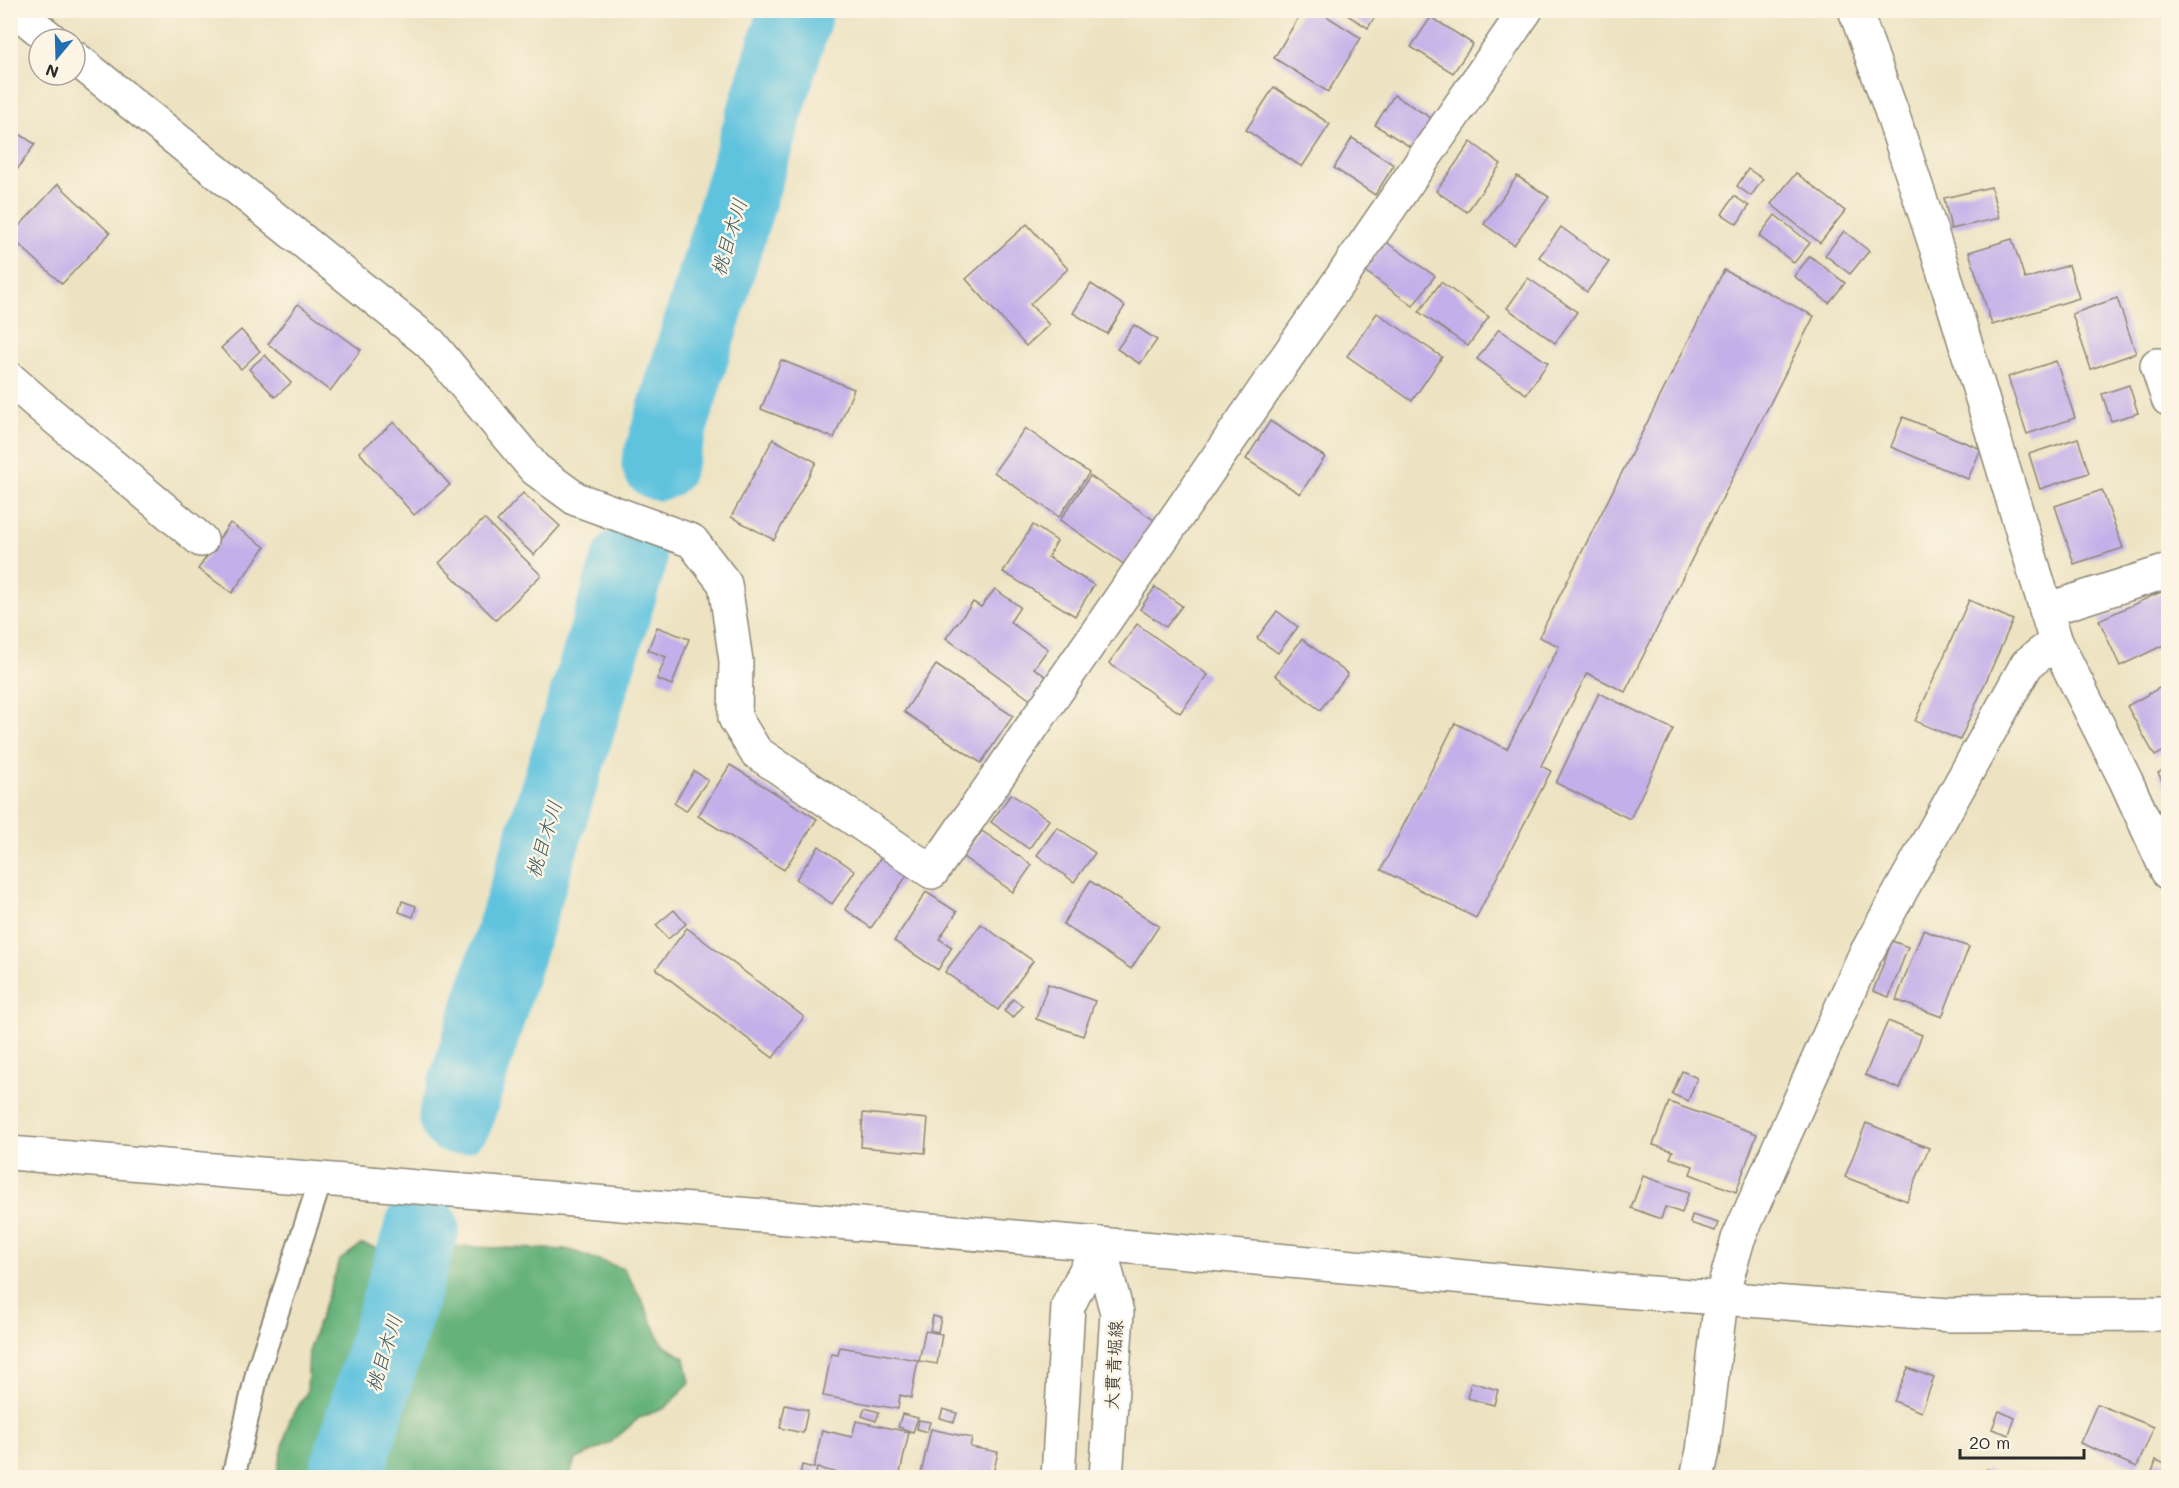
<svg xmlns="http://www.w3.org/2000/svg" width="2179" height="1488" viewBox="0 0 2179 1488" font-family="Mali,'Klee One',sans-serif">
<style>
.forest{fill:#66b27b;stroke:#486e53;stroke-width:1.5}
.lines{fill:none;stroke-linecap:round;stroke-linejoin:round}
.river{stroke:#60c3de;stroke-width:75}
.building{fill:#c3afe9}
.lane-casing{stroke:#8c8776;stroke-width:26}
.street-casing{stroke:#8c8776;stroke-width:36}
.secondary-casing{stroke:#8c8776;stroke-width:36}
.lane{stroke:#fff;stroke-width:22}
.street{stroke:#fff;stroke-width:33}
.secondary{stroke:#fff;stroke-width:33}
.labels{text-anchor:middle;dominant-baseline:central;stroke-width:5;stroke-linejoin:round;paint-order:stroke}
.street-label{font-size:18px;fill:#2b2b2b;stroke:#fcf5e5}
.water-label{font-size:20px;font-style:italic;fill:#3b5961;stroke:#fcf5e5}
</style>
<rect width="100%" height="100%" fill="#fcf5e5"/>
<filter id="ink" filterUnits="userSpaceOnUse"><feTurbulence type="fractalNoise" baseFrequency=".0167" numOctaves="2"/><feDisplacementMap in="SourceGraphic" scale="12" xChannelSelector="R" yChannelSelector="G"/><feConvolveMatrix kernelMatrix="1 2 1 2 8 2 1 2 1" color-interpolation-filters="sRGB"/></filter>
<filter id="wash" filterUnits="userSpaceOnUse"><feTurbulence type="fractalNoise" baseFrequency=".008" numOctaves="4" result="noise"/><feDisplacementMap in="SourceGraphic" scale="24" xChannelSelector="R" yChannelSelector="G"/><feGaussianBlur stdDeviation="1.35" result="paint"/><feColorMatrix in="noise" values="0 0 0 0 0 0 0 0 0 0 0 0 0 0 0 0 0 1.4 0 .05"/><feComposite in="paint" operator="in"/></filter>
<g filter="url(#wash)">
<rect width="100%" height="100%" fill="#ede3c2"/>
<path class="forest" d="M362 1244 380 1249 407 1245 570 1250 624 1269 641 1298 662 1344 685 1358 690 1383 665 1408 639 1418 610 1443 575 1460 569 1477H276L289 1421 307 1392 309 1349 340 1260Z"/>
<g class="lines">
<g class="river">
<path d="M659 463 796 10"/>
<path d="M456 1117 629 562"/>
<path d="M345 1478 422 1228"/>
</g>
</g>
<g id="blocks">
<g class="building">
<path d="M1303 10H1317L1361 38 1328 92 1274 58Z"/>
<path d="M1339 10H1379L1368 28Z"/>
<path d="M1471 10H1488L1484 18Z"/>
<path d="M1431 17 1473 44 1453 73 1411 47Z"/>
<path d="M1274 87 1330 124 1302 167 1246 130Z"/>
<path d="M1394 95 1436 121 1417 151 1375 125Z"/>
<path d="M10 128 35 144 10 180Z"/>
<path d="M1352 138 1394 165 1375 195 1334 168Z"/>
<path d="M1471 142 1501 164 1467 212 1436 191Z"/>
<path d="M1748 169 1763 179 1751 196 1737 186Z"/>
<path d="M1796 173 1845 211 1820 243 1771 204Z"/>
<path d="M1517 176 1549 197 1514 245 1484 224Z"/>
<path d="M58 184 110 233 62 284 10 236Z"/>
<path d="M1991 187 1999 218 1951 229 1944 198Z"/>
<path d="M1734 196 1749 206 1737 224 1722 214Z"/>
<path d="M1775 215 1810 243 1794 263 1759 236Z"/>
<path d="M1027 224 1068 269 1030 304 1049 325 1026 346 966 279Z"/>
<path d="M1561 227 1609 262 1587 292 1539 257Z"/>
<path d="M1844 231 1869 251 1850 274 1825 255Z"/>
<path d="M2012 239 2025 279 2069 265 2079 298 1992 325 1969 252Z"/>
<path d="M1386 242 1435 276 1413 306 1365 271Z"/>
<path d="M1810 256 1845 283 1829 303 1794 276Z"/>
<path d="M1724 270 1814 316 1625 692 1587 673 1541 766 1551 771 1476 918 1381 870 1455 723 1507 749 1559 646 1539 637Z"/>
<path d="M1528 278 1577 312 1555 343 1507 308Z"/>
<path d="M1441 282 1489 317 1468 346 1419 312Z"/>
<path d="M1091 284 1125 306 1107 334 1073 313Z"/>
<path d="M2117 298 2136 353 2091 369 2072 314Z"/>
<path d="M298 304 361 350 330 391 268 344Z"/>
<path d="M1377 313 1442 357 1412 401 1347 356Z"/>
<path d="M1134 325 1157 340 1140 364 1117 349Z"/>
<path d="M1499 329 1548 363 1526 394 1477 359Z"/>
<path d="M241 330 260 351 241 369 221 348Z"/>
<path d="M265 355 291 383 275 397 249 369Z"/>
<path d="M781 360 854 389 834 438 761 409Z"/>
<path d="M2056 361 2075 418 2027 434 2008 377Z"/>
<path d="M2129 385 2138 413 2111 421 2102 394Z"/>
<path d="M1903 417 1981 449 1968 479 1891 447Z"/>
<path d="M1270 421 1325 457 1300 494 1246 459Z"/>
<path d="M394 422 450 485 414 515 359 452Z"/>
<path d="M1025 428 1089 473 1059 517 994 472Z"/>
<path d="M2078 438 2089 473 2040 489 2029 454Z"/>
<path d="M773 439 816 462 774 540 731 517Z"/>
<path d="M1090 476 1155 521 1125 565 1060 520Z"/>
<path d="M2102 490 2123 548 2074 564 2055 506Z"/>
<path d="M523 493 560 526 534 555 497 521Z"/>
<path d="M484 519 541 575 496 620 439 563Z"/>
<path d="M230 523 265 547 232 593 198 569Z"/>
<path d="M1033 525 1057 541 1048 557 1094 585 1075 616 1003 572Z"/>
<path d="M1155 587 1182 606 1166 627 1140 609Z"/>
<path d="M995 589 1020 607 1010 622 1048 649 1034 668 1048 678 1032 701 946 638 973 602 981 607Z"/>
<path d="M2163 591 2168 604V643L2120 666 2099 620Z"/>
<path d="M1969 600 2013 620 1960 740 1915 721Z"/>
<path d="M1277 611 1298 627 1278 653 1257 638Z"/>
<path d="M1137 624 1208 675 1180 713 1109 663Z"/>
<path d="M657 627 689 639 672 685 657 679 666 657 648 650Z"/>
<path d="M1302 639 1348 674 1320 710 1275 675Z"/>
<path d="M936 665 1013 716 981 763 904 712Z"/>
<path d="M2168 683V749L2155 756 2127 706Z"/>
<path d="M1599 693 1673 729 1630 819 1556 783Z"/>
<path d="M730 765 817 819 784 870 698 816Z"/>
<path d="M2168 767V792L2158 773Z"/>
<path d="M694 771 708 780 686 811 674 803Z"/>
<path d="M1011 794 1049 820 1029 849 991 822Z"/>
<path d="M1057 827 1095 853 1074 882 1037 855Z"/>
<path d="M982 831 1032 865 1013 892 963 857Z"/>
<path d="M819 846 855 871 832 904 796 879Z"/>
<path d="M882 856 908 874 871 928 845 909Z"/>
<path d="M1090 881 1159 926 1131 969 1063 924Z"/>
<path d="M926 892 957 912 939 939 952 947 938 970 894 941Z"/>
<path d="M402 901 416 906 413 917 399 912Z"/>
<path d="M674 910 686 924 668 939 656 925Z"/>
<path d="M981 924 1033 961 998 1010 945 972Z"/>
<path d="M687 928 804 1017 773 1058 656 969Z"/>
<path d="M1923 930 1969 947 1942 1017 1896 1000Z"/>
<path d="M1892 941 1908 947 1889 997 1873 991Z"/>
<path d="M1048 984 1095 1001 1083 1036 1036 1019Z"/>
<path d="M1013 999 1023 1006 1013 1018 1004 1011Z"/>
<path d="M1888 1021 1922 1035 1900 1089 1865 1075Z"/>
<path d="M1682 1071 1697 1078 1688 1101 1672 1094Z"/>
<path d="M1669 1102 1757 1134 1736 1192 1690 1174 1693 1166 1670 1158 1673 1151 1653 1145Z"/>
<path d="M863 1113 928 1119 925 1153 861 1147Z"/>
<path d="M1866 1123 1929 1148 1907 1201 1845 1177Z"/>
<path d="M1643 1176 1689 1192 1682 1213 1665 1207 1661 1219 1631 1208Z"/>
<path d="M1692 1215 1718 1223 1715 1231 1690 1223Z"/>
<path d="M933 1316 941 1318 938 1332 930 1330Z"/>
<path d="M925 1331 942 1334 937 1364 919 1361Z"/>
<path d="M840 1347 918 1360 911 1398 900 1395 898 1409 823 1396 831 1354 838 1355Z"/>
<path d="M1908 1368 1934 1378 1921 1412 1894 1401Z"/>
<path d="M1471 1382 1498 1390 1494 1405 1467 1398Z"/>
<path d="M2097 1404 2154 1427 2137 1467 2080 1443Z"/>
<path d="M785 1405 808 1410 803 1433 780 1428Z"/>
<path d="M865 1408 879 1412 876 1421 862 1416Z"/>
<path d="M943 1409 957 1413 954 1422 940 1418Z"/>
<path d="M1999 1411 2015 1418 2009 1435 1992 1429Z"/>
<path d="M902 1414 918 1418 913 1432 898 1427Z"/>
<path d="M919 1420 930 1422 927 1432 917 1429Z"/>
<path d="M856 1421 909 1432 899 1478H860L817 1468 815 1478 800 1475 802 1465 814 1468 822 1430 852 1437Z"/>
<path d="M931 1429 972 1438 970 1447 998 1452 992 1478H920Z"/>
<path d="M2156 1460 2168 1465V1478H2150Z"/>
<path d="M1987 1469 2007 1478H1983Z"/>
</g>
</g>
</g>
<g filter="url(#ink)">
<use href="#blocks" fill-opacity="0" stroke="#8c8776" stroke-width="1.5"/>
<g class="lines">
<defs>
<path id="lane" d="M233 1478 258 1370 321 1179"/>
<g id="street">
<path d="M15 10 51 39"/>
<path d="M1855 10 1891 110 1937 250 2056 642 2126 781 2168 873"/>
<path d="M75 58 430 343 535 469 576 499 692 541 725 584 736 661 735 718 756 752 932 872 1526 10"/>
<path d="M2157 365 2168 399"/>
<path d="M10 379 41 406 201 540"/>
<path d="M2046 610 2168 571"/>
<path d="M1697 1478 1703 1451 1721 1299 1738 1239 1864 957 2027 664 2056 642"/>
</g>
<g id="secondary">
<path d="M10 1153 1099 1244 1610 1290 1949 1315 2168 1314"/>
<path d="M1099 1244 1117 1313 1106 1478"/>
<path d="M1058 1478 1068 1306 1099 1244"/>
</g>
</defs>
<use href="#lane" class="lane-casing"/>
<use href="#street" class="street-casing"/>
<use href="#secondary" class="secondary-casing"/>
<use href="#lane" class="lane"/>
<use href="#street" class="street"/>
<use href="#secondary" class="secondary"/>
</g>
</g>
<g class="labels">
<g class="street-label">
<text transform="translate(1113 1365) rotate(-87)">大貫青堀線</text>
</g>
<g class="water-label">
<text transform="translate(728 237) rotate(-73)">桃目木川</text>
<text transform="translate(543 839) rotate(-73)">桃目木川</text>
<text transform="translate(383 1353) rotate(-73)">桃目木川</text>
</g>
</g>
<rect width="2179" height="1488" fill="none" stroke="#fcf5e5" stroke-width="36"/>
<g transform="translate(57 57) rotate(199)"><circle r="28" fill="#fcf5e5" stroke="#a8a49b" stroke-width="1.5"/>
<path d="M0-4.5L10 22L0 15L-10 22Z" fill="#1f6fb2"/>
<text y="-9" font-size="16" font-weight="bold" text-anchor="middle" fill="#2b2b2b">N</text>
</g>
<path d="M1960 1449v9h124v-9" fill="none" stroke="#2b2b2b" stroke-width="3"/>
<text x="1969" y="1449" font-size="18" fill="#2b2b2b" stroke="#fcf5e5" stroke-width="4.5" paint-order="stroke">20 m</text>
</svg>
